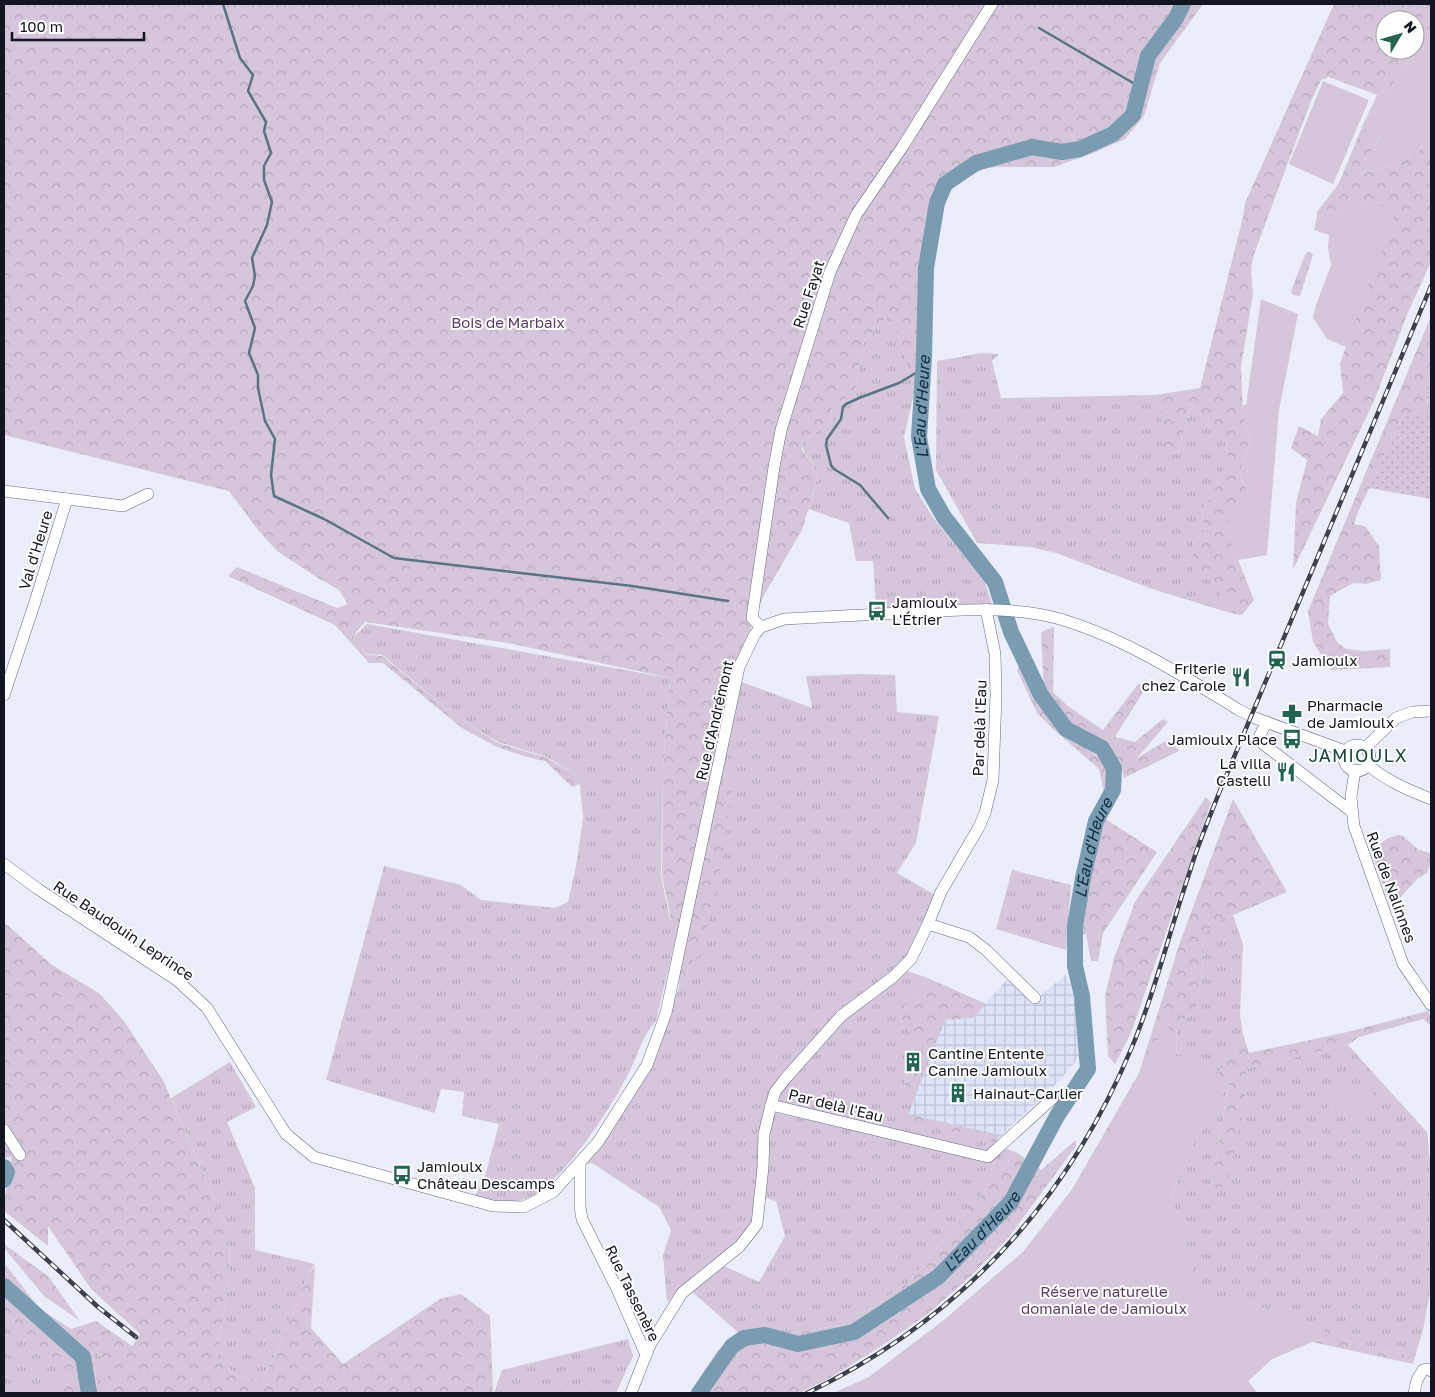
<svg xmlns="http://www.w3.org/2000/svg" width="1435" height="1397" viewBox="0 0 1435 1397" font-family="'Golos Text',sans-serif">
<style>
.industrial{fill:url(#industrial-grid)}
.grass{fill:url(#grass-tufts)}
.forest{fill:url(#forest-crowns);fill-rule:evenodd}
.park{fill:#d5c6db}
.garden{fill:url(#garden-dots)}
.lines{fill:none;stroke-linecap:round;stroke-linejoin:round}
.stream{stroke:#5a7485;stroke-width:2.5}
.river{stroke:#799cb0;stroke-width:16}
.minor-casing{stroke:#646a84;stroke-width:12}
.minor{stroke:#fff;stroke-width:11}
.rail-casing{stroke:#3e404c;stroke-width:4.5}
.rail{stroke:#fff;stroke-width:2.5;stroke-dasharray:8;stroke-linecap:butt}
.labels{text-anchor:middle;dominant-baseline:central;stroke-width:4;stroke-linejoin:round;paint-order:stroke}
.street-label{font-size:15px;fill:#131520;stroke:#fff}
.park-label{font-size:15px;fill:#5b3d68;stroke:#fff}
.poi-label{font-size:15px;fill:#131520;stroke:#fff;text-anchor:start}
.water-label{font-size:16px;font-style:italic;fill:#0c2d3d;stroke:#fff}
.quarter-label{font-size:18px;letter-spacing:1px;fill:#164a3c;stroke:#fff}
</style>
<defs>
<pattern id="industrial-grid" width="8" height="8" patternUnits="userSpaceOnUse" patternTransform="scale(1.25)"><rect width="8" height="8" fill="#dde3f9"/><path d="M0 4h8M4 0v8" fill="none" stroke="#bdc2d5"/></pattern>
<pattern id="grass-tufts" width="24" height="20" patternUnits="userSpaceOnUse" patternTransform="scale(1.25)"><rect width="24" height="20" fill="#d5c6db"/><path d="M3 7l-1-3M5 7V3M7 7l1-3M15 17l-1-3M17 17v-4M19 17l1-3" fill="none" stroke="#b6a9bc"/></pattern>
<pattern id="forest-crowns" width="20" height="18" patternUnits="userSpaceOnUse" patternTransform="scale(1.25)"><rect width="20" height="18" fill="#d5c6db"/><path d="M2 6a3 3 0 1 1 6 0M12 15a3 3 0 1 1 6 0" fill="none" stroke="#b6a9bc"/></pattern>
<pattern id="garden-dots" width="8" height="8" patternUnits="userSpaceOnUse" patternTransform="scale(1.25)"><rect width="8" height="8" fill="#d5c6db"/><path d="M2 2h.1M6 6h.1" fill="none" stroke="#b6a9bc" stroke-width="1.8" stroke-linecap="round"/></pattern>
</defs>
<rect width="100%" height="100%" fill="#ebeefa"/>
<path class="industrial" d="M1065 975 1070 982 1078 1006 1082 1034V1051L1074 1064 1049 1092 1020 1117 997 1140 908 1117 945 1020 973 1018 1008 978 1034 1001Z"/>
<g class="grass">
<path d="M1309 251 1313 255 1300 296 1293 295 1291 291 1305 255Z"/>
<path d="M889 314 899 337 909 374 916 383 904 437 915 489 933 517 985 582 992 604 989 607 876 609 873 561H856L849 523 808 509C812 497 819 482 816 469 813 457 802 457 802 441L832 422 831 407 854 396 864 341Z"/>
<path d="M982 353 999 354 992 361 1001 398 1155 395 1164 428 1167 457 1179 450 1191 403 1210 428 1226 441 1228 459 1220 482 1202 510 1204 531 1193 544C1205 569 1216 592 1234 614L1155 590 1056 553 1030 547 977 543 936 470 937 361Z"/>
<path d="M367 624 670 678 663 767 661 876 670 920 677 917 680 920 656 1021C642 1036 640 1050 631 1068 615 1103 567 1176 534 1195 516 1205 494 1203 475 1196L485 1176 499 1124 462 1116 464 1092 441 1089 435 1113 326 1080 384 866 461 885 481 900 555 908 568 902 576 866 583 818 579 777 547 757 498 742 457 717 382 655 367 654 353 637Z"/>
<path d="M858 674 895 675 897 712 939 716 916 843 897 873 935 895 911 957 842 1012 771 1094 752 1223 739 1242 667 1302 663 1255 671 1230 659 1207 592 1163 586 1165 636 1092 660 1041 679 987 697 955 727 779 720 770 739 681 812 708 806 676Z"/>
<path d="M1012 870 1071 885 1066 950 996 929Z"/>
<path d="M1233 915 1243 944 1240 1015 1243 1034 1235 1050 1218 1073 1199 1059 1176 1056 1177 1026 1196 1010 1201 981 1205 933 1219 921Z"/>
<path d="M1103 933 1098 961H1091L1086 934Z"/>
<path d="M905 970 928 978 901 1012 902 1024 916 1039 913 1051 918 1053 913 1073 907 1072 904 1088 916 1095 908 1117 997 1140 999 1145 982 1154 778 1102 783 1088 839 1022Z"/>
<path d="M1348 1045 1427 1132 1431 1172V1287L1423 1330 1415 1357 1341 1340 1304 1321 1236 1299 1216 1300 1196 1286 1188 1249 1171 1199 1193 1144 1220 1101 1225 1080 1230 1076 1211 1187 1245 1105 1247 1068Z"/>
<path d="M230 1062 256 1107 227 1122 255 1188V1250L315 1264 309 1273 279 1347 262 1379 239 1377 217 1358 229 1279 230 1237 171 1098Z"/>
<path d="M776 1113 988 1159 1007 1149 1016 1152 910 1281 846 1324 774 1336 757 1331 740 1334 691 1291 722 1265 759 1282 785 1236 776 1201 762 1197 772 1115Z"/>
<path d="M4 1310 20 1329 57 1362 64 1393H4Z"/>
<path d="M628 1339 633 1356 616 1393H494L502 1370Z"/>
<path d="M92 1348 103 1359 110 1393H98Z"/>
</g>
<g class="forest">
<path d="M4 4H1203L1160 63 1144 116 1125 139 1091 154 1054 167H996L984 169 965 178 950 191 927 222 919 297 929 404 909 374 899 337 889 314 864 341 854 396 831 407 832 422 802 441V450L816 467 817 480 802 530 764 595 728 684 715 765 727 779 733 782 717 897 697 955 679 987 680 971 687 927 677 917 671 920 662 876 663 768 670 678 508 643 365 622 353 636 367 655 382 656 457 717 498 743 547 758 579 777V784L572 787 545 761 527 757 497 747 462 728 383 663H369L335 625 228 576 237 567 337 608 348 604 339 590 318 578 277 551 258 530 229 491 4 435Z"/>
<path d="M1334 4H1431V25L1391 88 1377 95 1329 77 1321 80 1311 101 1254 254 1251 268 1253 294 1241 367 1243 416 1250 439 1240 475 1250 497 1231 542 1254 600 1242 615 1234 614 1222 599 1208 575 1192 570 1193 544 1204 531 1202 510 1220 482 1228 459 1226 441 1210 428 1191 403 1179 450 1166 458 1164 428 1155 395 1200 388 1243 217 1245 203ZM1385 20H1415V50H1385Z"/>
<path d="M1362 127 1380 136 1359 174 1397 165 1431 142V262L1407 315 1374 401 1293 570 1296 503 1307 460 1291 448 1299 426 1318 436 1321 419 1343 393 1340 364 1362 299 1369 202 1317 217V212L1339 183Z"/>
<path d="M1431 316V372L1427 392 1428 414 1402 418 1357 514 1354 524 1365 526 1379 546 1381 580 1366 584 1353 583 1330 596 1328 624 1337 642 1346 649 1364 651 1390 649V667L1331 670 1313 642 1308 611Z"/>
<path d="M1054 627 1053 692 1069 707 1103 730 1138 684H1148L1115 737 1135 742 1163 719 1168 722 1137 758 1169 739 1179 751 1124 778 1120 761 1112 769 1090 739 1067 723 1044 693 1041 632Z"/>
<path d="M1020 666 1047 713 1093 752 1105 765 1110 791 1104 793 1099 769 1053 729 1037 713 1017 670Z"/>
<path d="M1206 797 1211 803 1131 1033 1115 1064 1108 1056 1105 996 1114 958 1135 902Z"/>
<path d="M1233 799 1287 892 1219 921 1205 933 1201 981 1196 1010 1177 1026 1176 1056 1199 1059 1218 1073 1235 1050 1243 1034 1249 1053 1343 1033 1428 1011 1431 1019V1026L1423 1019 1359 1037 1348 1045 1247 1068 1245 1105 1226 1187H1211L1230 1077 1225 1080 1220 1101 1193 1144 1171 1198 1188 1249 1196 1286 1216 1300 1236 1299 1304 1321 1341 1340 1415 1357 1413 1364 1312 1342 1272 1359 1248 1381 1257 1393H834L869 1377 944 1320 1023 1252 1071 1191 1139 1073 1179 945Z"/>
<path d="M1104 818 1157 852 1103 933 1079 935 1092 852Z"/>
<path d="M1398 835 1403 836 1419 850 1431 853V863L1427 873 1417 879 1391 908 1371 851 1388 838Z"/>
<path d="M4 922 52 965 99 993 124 1021 163 1080 230 1237 229 1279 217 1358 239 1377 262 1379 279 1347 309 1273 315 1266 311 1328 343 1364 440 1299 461 1294 490 1316 493 1393H110L103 1359 92 1349 98 1393H64L56 1362 20 1329 4 1310V1263L40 1309 71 1329 96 1321 132 1346 140 1334 91 1289 48 1226V1246L4 1211C4 1192 10 1176 11 1157L4 1158Z"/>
<path d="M928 978 986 1004 973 1018 945 1020 916 1095 904 1089 907 1072H913L918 1053 913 1051 915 1039 902 1024 901 1012Z"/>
<path d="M903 1113 1000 1135 995 1142 903 1119Z"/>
<path d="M1076 1140V1146L1009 1237 971 1276 929 1313 880 1347 828 1379 799 1393H693L700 1377 717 1351 740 1334 757 1331 774 1336 846 1324 910 1281 1016 1152 1041 1170Z"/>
<path d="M4 1244 49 1277 80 1321 44 1296 4 1248Z"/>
</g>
<g class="park">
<path d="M1431 25V142L1397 165 1358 174 1380 137 1362 127 1377 95 1391 88Z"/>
<path d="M1323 81 1369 100 1333 184 1289 164Z"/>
<path d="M1369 202 1396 211 1346 347 1327 339 1313 318 1316 305 1331 265 1328 248 1329 235 1314 230 1317 217Z"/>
<path d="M1261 299 1298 314 1279 410 1267 555 1238 560 1225 527 1250 497 1240 475 1250 439 1243 416V405H1246Z"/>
<path d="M1167 1021 1176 1056 1199 1059 1225 1080 1220 1101 1193 1144 1171 1198 1188 1249 1196 1286 1216 1300 1236 1299 1304 1321 1341 1340 1312 1342 1272 1359 1248 1381 1257 1393H834L869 1377 944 1320 1023 1252 1071 1191 1100 1150Z"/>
<path d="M1373 1087 1376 1110 1330 1117 1327 1094Z"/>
</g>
<path class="garden" d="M1431 372 1430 380 1431 382V499L1369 488 1402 418 1420 412 1428 414 1427 392Z"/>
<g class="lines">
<g class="stream">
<path d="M223 4 240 58 253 75 248 91 266 122 264 131 271 153 264 166V180L272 202 267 225 252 258 255 276 253 286 245 301 255 328 249 353 258 375V388L265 421 275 439 271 475 274 496 324 519 394 558 632 586 728 601"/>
<path d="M1039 28 1140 87"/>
<path d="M888 518 860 485 834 469 831 465 826 445 827 439 841 419 843 407 846 404 859 398 899 383 924 368"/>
</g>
<g class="river">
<path d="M4 1167 7 1172 4 1180"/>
<path d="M4 1286 83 1357 89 1393"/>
<path id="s1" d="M699 1393 732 1346 744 1338 765 1335 798 1344 854 1332 938 1277 1011 1202 1057 1116 1088 1069 1082 996 1075 966V926L1083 878 1096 821 1113 790 1114 768 1102 748 1066 729 1041 695 1011 632 995 582 944 517 928 489 919 437 924 357 926 268 937 203 945 184 976 163 1032 147 1062 152 1080 149 1113 134 1133 115 1148 56 1176 18 1183 4"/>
</g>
<defs>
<g id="minor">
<path d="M4 491 123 506 148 494"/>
<path d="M986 609 995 654 996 695 993 780 985 813 979 827 941 892 928 924 969 937 986 950 1035 998"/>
<path d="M761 627 752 618 774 467 781 430 830 272 856 215 903 146 992 4"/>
<path d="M4 695 34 605 67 499"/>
<path d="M1267 722 1260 735 1262 743 1352 812"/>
<circle cx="1357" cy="758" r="13"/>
<path d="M1365 748 1396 718 1412 712 1431 711"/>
<path d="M1368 765C1387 781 1408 790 1431 799"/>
<path d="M1355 770 1351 797 1354 826 1403 964 1431 1005"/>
<path d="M4 864 38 889 178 981 207 1008 286 1134 314 1157 493 1206 524 1207 553 1192 598 1142 647 1065 666 1013 739 667 755 634 761 627 784 619C829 617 875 614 920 612 967 610 1014 606 1060 619 1124 638 1182 675 1239 710L1255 718 1345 751"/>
<path d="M928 924 911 959 893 977 841 1016 785 1079 775 1092 771 1105 988 1157 1053 1098"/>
<path d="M4 1130 20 1155"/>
<path d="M580 1162V1207L582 1219 617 1289 646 1355 650 1345 682 1293 740 1246 757 1224 763 1167 764 1134 771 1105"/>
<path d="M631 1393 646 1355"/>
<path d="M1414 1393 1417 1380 1423 1370 1428 1369 1431 1371"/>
</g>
</defs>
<use href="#minor" class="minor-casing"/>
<use href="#minor" class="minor"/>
<defs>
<g id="rail">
<path d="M4 1220 98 1307 136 1337"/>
<path d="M807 1393C959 1320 1067 1202 1132 1047 1156 990 1170 929 1190 871 1198 844 1209 819 1219 793L1431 286"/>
</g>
</defs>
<use href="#rail" class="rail-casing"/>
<use href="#rail" class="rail"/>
</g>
<defs>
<symbol id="bus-bare" viewBox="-9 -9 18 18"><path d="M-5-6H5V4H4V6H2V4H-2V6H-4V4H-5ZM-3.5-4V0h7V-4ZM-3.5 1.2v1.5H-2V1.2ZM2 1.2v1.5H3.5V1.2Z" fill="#226351" stroke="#fff" stroke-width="2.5" paint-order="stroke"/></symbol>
<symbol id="station-bare" viewBox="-9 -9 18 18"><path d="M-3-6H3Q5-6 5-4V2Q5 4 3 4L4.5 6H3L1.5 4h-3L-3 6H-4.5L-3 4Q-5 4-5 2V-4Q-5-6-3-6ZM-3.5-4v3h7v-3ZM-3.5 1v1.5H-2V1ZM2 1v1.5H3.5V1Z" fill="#226351" stroke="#fff" stroke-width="2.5" paint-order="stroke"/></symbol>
<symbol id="restaurant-bare" viewBox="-9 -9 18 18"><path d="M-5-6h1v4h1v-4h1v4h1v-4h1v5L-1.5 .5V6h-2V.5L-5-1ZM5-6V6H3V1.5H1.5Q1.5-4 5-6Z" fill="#226351" stroke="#fff" stroke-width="2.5" paint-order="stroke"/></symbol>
<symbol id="pharmacy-bare" viewBox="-9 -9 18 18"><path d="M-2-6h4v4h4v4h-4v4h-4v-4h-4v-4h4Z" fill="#226351" stroke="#fff" stroke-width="2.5" paint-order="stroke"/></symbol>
<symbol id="building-bare" viewBox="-9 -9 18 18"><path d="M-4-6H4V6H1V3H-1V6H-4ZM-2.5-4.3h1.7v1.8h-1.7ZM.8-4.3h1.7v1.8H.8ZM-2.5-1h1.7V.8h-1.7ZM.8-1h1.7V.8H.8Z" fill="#226351" stroke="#fff" stroke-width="2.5" paint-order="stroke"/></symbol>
</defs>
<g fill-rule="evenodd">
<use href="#bus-bare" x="863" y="597" width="28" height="28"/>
<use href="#station-bare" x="1263" y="646" width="28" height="28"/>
<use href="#restaurant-bare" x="1227" y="663" width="28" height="28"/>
<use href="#pharmacy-bare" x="1278" y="700" width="28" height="28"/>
<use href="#bus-bare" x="1278" y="725" width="28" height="28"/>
<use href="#restaurant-bare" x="1272" y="758" width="28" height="28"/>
<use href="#building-bare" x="899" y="1048" width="28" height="28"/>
<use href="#building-bare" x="944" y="1079" width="28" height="28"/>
<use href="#bus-bare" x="388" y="1161" width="28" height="28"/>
</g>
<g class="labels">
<g class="street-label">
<text transform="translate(808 294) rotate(-72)">Rue Fayat</text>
<text transform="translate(35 550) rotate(-73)">Val d'Heure</text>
<text transform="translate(714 720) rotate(-77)">Rue d'Andrémont</text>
<text transform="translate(979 728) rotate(-88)">Par delà l'Eau</text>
<text transform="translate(1392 887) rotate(70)">Rue de Nalinnes</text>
<text transform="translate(124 930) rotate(34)">Rue Baudouin Leprince</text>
<text transform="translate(836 1105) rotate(14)">Par delà l'Eau</text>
<text transform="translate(633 1293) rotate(64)">Rue Tassenère</text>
</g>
<g class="park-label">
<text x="508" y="322">Bois de Marbaix</text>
<text x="1104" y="1291">Réserve naturelle<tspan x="1104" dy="17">domaniale de Jamioulx</tspan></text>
</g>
<g class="poi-label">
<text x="892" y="602">Jamioulx<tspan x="892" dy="17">L'Étrier</tspan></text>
<text x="1292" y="660">Jamioulx</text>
<text x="1226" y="668" text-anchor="end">Friterie<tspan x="1226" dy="17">chez Carole</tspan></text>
<text x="1307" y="705">Pharmacie<tspan x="1307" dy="17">de Jamioulx</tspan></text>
<text x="1277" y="739" text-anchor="end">Jamioulx Place</text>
<text x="1271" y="763" text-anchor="end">La villa<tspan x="1271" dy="17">Castelli</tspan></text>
<text x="928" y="1053">Cantine Entente<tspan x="928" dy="17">Canine Jamioulx</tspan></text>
<text x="973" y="1093">Hainaut-Carlier</text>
<text x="417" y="1166">Jamioulx<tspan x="417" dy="17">Château Descamps</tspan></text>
</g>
<g class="water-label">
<text stroke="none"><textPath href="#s1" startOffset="1278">L'Eau d'Heure</textPath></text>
<text stroke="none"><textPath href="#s1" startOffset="768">L'Eau d'Heure</textPath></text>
<text stroke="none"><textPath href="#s1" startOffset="348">L'Eau d'Heure</textPath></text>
</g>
<g class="quarter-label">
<text x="1358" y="755">JAMIOULX</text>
</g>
</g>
<rect width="1435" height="1397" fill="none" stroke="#131520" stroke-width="10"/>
<g transform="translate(1400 35) rotate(52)"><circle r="24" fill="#ffffff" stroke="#a1a1a6"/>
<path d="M0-4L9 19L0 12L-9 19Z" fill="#226351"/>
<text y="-8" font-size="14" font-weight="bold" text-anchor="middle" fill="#131520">N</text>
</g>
<path d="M12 32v8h132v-8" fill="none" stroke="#131520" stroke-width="2.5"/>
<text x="20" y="32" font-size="15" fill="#131520" stroke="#ffffff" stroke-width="4" paint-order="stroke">100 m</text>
</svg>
